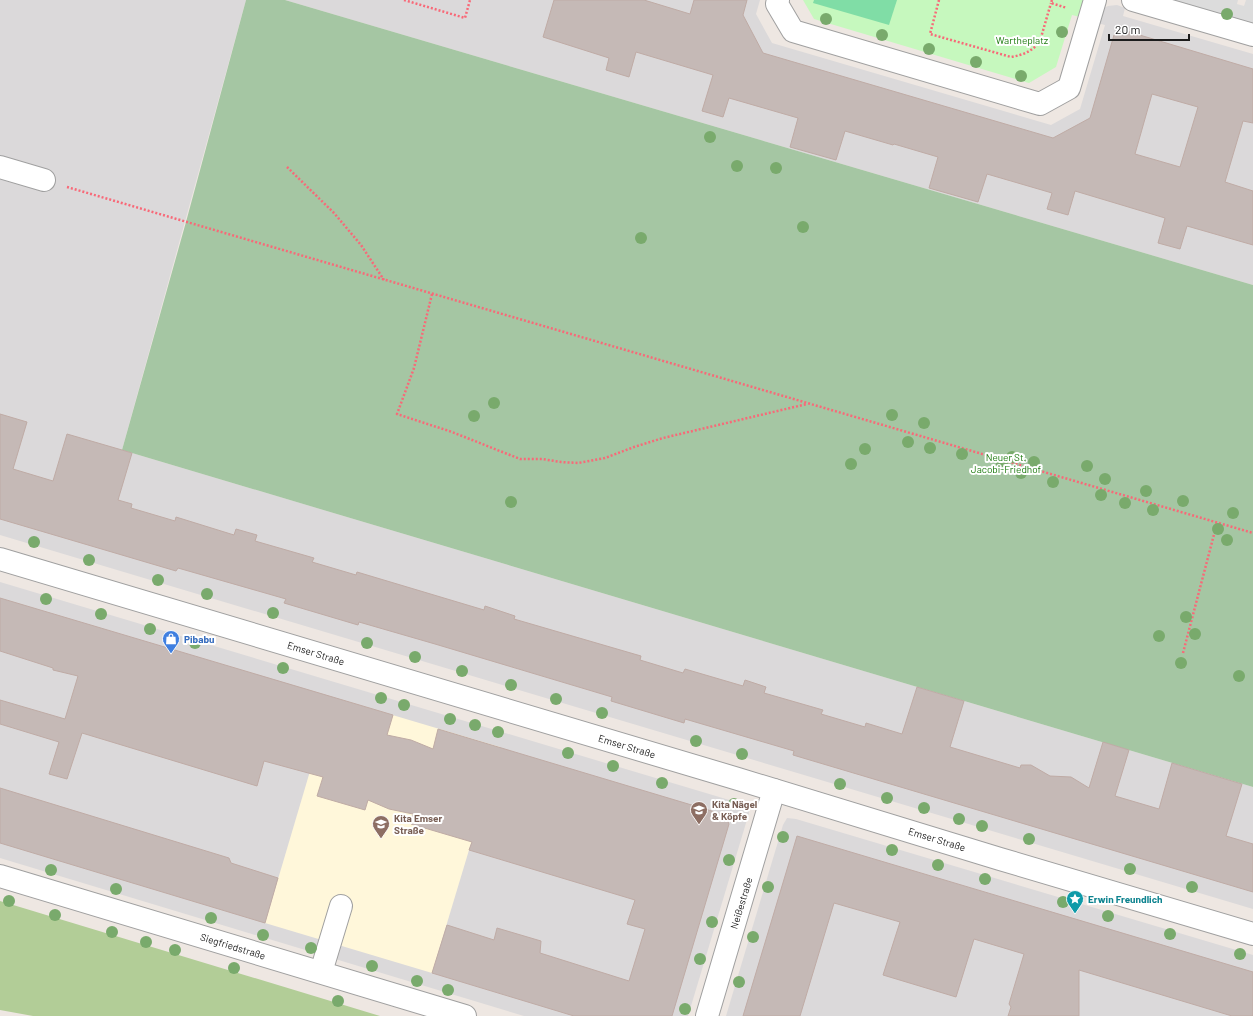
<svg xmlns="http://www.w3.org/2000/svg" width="1253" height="1016" viewBox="0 0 1253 1016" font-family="Barlow,sans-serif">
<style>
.residential{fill:#dbd9da}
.education{fill:#fff7da}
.forest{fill:#b2cd97}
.cemetery{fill:#a5c6a3}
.park{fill:#c6f8be}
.pitch{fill:#80dda6}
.parking{fill:#dcdcdc}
.building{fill:#c5b9b6;stroke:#bfaba5;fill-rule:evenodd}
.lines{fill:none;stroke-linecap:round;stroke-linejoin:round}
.minor-casing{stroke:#a0a0a0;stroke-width:24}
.path{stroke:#f86978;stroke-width:2.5;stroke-dasharray:2 2;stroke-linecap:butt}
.minor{stroke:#fff;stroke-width:22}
.tree{fill:#79aa6c}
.labels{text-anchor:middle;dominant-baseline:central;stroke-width:4;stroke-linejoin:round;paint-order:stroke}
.park-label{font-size:10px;fill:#1a790c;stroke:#fff}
.shop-label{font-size:10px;font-weight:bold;fill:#366cbe;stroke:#fff;text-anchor:start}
.street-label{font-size:10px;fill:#1c1c1c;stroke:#fff}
.education-label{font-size:10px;font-weight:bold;fill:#785e54;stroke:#fff;text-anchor:start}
.culture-label{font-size:10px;font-weight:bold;fill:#0d838f;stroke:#fff;text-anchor:start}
</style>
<rect width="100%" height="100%" fill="#eee7e2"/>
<g class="residential">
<path d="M0 0H246L122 450 1253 787V909L0 535Z"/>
<path d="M285 0H760L756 14 772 43 1051 125 1080 109 1105 25 1097 23 1104 8 1108 6 1117 5 1125 8 1123 16 1253 54V285Z"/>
<path d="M0 582 746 805 749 809V813L688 1016H524L0 858Z"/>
<path d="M787 818 796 819 1253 955V1016H726L783 825Z"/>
</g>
<path class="education" d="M332 697 500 747 432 973 265 923Z"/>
<path class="forest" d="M0 901 380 1016H33L0 1010Z"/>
<path class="cemetery" d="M246 0H285L1253 285V787L122 450 186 222Z"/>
<path class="park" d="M803 0H1085L1080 17 1072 15 1056 67 1029 83 814 19Z"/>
<path class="pitch" d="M814 0H897L889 25 813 3Z"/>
<path class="parking" d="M1166 0H1238L1237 4 1244 6 1246 0H1253V26L1230 19 1233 11 1223 9 1221 16Z"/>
<g class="building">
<path d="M554 0H644L690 14 694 0H747L743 15 763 53 1053 138 1090 118 1114 35 1123 30 1253 69V123L1243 121 1225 182 1253 191V245L1187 226 1180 249 1158 243 1165 218 1075 191 1068 215 1047 209 1052 193 987 174 978 202 929 188 938 157 894 144 893 145 845 131 836 160 790 147 798 118 729 98 723 117 702 111 713 75 636 52 629 77 606 70 609 58 543 37ZM1152 94 1198 107 1180 167 1135 154Z"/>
<path d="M0 414 27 422 13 469 53 481 67 434 122 450 132 453 118 500 132 504 131 508 175 521 176 517 234 535 236 529 257 535 255 541 314 558 312 562 356 575 357 572 484 610 485 606 515 616 514 619 641 656 640 660 683 673 685 669 743 686 745 680 766 687 764 693 823 710 821 714 865 727 866 723 902 734 917 687 964 701 950 747 1020 768 1021 765H1031L1050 776 1071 777 1089 788 1103 742 1129 750 1115 796 1159 809 1172 763 1242 784 1226 836 1253 844V892L793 755 794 751 685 719 684 723 611 701 612 697 435 644 359 622 358 625 284 603 286 599 178 568 176 571 0 519Z"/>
<path d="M0 598 393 715 387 735 411 740 433 749 438 729 725 815 729 824 672 1016H574L432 973 447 925 494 940 497 928 541 941 540 953 629 981 645 929 627 924 635 900 469 850 472 842 411 824 413 814 389 809 368 800 365 810 317 796 323 777 264 761 257 786 82 733 67 779 49 774 59 742 0 724V700L65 719 78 676 53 670V668L0 651Z"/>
<path d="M0 788 229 858 231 863 278 878 265 923 0 843Z"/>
<path d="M797 836 1253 972V1016H1232L1079 970V1016H1008L1011 1007 1009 1004 1024 954 974 939 956 997 883 975 900 922 834 903 800 1016H743Z"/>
</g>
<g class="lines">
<defs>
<g id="minor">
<path d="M778 0 777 4 793 31 1040 104 1069 88 1095 0"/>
<path d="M1133 0 1253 35"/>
<path d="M0 167 44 180"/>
<path d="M0 559 738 779 1000 859 1253 934"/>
<path d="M0 876 465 1016"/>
<path d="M321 972 341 906"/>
<path d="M707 1016 774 790"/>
</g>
</defs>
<use href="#minor" class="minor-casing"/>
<g class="path">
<path d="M404 0 465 18 470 0"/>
<path d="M939 0 930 34 1011 57C1023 55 1033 51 1040 41L1051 3"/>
<path d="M1052 0 1051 3 1067 8"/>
<path d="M287 167 334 213 361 245 384 280"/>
<path d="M67 187 1253 533"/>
<path d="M432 294 414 368 397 414 452 432 520 459H542L561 462 578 463 605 458 634 447 663 438 807 404"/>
<path d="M1183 653 1217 523"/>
</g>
<use href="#minor" class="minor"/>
</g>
<g class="tree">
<circle cx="1227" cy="14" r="6"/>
<circle cx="826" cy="19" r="6"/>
<circle cx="1062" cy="32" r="6"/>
<circle cx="882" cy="35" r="6"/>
<circle cx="929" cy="49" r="6"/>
<circle cx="976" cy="62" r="6"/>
<circle cx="1021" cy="76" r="6"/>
<circle cx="710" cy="137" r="6"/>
<circle cx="737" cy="166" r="6"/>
<circle cx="776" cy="168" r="6"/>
<circle cx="803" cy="227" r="6"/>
<circle cx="641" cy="238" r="6"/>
<circle cx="494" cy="403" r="6"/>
<circle cx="892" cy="415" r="6"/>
<circle cx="474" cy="416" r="6"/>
<circle cx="924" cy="423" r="6"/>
<circle cx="908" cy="442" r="6"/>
<circle cx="930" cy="448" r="6"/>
<circle cx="865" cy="449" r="6"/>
<circle cx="962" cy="454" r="6"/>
<circle cx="1012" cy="457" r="6"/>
<circle cx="1034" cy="462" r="6"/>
<circle cx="851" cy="464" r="6"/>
<circle cx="1002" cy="464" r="6"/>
<circle cx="1087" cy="466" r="6"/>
<circle cx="1021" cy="473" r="6"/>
<circle cx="1105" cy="479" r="6"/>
<circle cx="1053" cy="482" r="6"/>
<circle cx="1146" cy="491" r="6"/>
<circle cx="1101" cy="495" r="6"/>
<circle cx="1183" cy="501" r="6"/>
<circle cx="511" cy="502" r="6"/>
<circle cx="1125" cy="503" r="6"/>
<circle cx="1153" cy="510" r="6"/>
<circle cx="1233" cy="513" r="6"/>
<circle cx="1218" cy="529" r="6"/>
<circle cx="1227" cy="540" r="6"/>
<circle cx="34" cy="542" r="6"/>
<circle cx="89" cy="560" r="6"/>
<circle cx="158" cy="580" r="6"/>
<circle cx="207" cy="594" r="6"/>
<circle cx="46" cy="599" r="6"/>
<circle cx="273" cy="613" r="6"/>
<circle cx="101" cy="614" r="6"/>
<circle cx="1186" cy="617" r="6"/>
<circle cx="150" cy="629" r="6"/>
<circle cx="1195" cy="634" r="6"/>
<circle cx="1159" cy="636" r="6"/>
<circle cx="195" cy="643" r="6"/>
<circle cx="367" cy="643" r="6"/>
<circle cx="415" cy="657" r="6"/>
<circle cx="1181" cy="663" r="6"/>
<circle cx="283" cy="668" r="6"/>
<circle cx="462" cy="671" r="6"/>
<circle cx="1239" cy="676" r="6"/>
<circle cx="511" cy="685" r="6"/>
<circle cx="381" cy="698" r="6"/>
<circle cx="556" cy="699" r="6"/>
<circle cx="404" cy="705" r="6"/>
<circle cx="602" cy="713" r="6"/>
<circle cx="450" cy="719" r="6"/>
<circle cx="475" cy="725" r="6"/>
<circle cx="498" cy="732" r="6"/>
<circle cx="696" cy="741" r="6"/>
<circle cx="568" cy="753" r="6"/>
<circle cx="742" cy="754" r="6"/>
<circle cx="613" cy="766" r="6"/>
<circle cx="662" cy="783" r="6"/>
<circle cx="840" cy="784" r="6"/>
<circle cx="887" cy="798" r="6"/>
<circle cx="734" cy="804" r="6"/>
<circle cx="924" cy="808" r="6"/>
<circle cx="959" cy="819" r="6"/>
<circle cx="982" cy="826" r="6"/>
<circle cx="783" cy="837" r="6"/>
<circle cx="1029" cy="839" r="6"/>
<circle cx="892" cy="850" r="6"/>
<circle cx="729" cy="860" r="6"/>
<circle cx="938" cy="865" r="6"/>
<circle cx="1130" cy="869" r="6"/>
<circle cx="51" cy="870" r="6"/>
<circle cx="985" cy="879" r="6"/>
<circle cx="768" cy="887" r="6"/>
<circle cx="1192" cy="887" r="6"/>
<circle cx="116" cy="889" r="6"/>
<circle cx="9" cy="901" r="6"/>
<circle cx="1063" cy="902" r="6"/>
<circle cx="55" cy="915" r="6"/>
<circle cx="1108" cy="916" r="6"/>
<circle cx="211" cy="918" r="6"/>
<circle cx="712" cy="922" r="6"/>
<circle cx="112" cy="932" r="6"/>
<circle cx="1170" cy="934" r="6"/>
<circle cx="263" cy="935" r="6"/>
<circle cx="753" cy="937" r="6"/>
<circle cx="146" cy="942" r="6"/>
<circle cx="311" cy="948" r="6"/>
<circle cx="175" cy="950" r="6"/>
<circle cx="1240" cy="954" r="6"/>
<circle cx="700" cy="959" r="6"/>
<circle cx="372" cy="966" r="6"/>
<circle cx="234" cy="968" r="6"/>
<circle cx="417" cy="981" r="6"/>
<circle cx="739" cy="982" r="6"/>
<circle cx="448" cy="990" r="6"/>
<circle cx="338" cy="1001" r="6"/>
<circle cx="685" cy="1009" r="6"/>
</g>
<defs>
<symbol id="shop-pin" viewBox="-11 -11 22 30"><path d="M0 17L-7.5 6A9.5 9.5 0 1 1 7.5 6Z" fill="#3f7fe0" stroke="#fff"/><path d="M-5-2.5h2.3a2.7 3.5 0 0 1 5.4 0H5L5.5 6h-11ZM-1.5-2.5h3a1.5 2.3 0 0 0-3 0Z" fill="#fff"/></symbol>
<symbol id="school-pin" viewBox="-11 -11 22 30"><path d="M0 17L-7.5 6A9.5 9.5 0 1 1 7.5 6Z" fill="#8d6e63" stroke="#fff"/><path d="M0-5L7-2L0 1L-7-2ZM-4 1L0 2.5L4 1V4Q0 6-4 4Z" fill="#fff"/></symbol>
<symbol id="sight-pin" viewBox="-11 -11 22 30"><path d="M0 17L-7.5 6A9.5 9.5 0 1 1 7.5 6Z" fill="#0f9aa8" stroke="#fff"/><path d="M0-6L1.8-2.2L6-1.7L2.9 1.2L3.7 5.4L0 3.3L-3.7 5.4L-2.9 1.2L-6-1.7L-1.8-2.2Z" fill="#fff"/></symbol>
</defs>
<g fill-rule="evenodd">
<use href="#shop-pin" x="161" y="629" width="20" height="27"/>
<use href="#school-pin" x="689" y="800" width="20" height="27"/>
<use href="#school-pin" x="371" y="814" width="20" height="27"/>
<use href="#sight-pin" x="1065" y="889" width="20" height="27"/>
</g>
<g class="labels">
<g class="park-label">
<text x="1022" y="40">Wartheplatz</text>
<text x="1006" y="457">Neuer St.<tspan x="1006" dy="12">Jacobi-Friedhof</tspan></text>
</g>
<g class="shop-label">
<text x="184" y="639">Pibabu</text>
</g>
<g class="street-label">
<text transform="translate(316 653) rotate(17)">Emser Straße</text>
<text transform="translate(627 746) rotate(17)">Emser Straße</text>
<text transform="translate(937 839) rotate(17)">Emser Straße</text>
<text transform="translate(741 903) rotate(-73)">Neißestraße</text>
<text transform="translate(233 946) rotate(17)">Siegfriedstraße</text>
</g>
<g class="education-label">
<text x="712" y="804">Kita Nägel<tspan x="712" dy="12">&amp; Köpfe</tspan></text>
<text x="394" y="818">Kita Emser<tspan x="394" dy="12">Straße</tspan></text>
</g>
<g class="culture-label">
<text x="1088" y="899">Erwin Freundlich</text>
</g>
</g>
<path d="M1109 34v6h80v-6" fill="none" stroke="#1c1c1c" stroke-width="2"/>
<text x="1115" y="34" font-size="12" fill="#1c1c1c" stroke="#ffffff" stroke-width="3" paint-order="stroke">20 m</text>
</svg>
